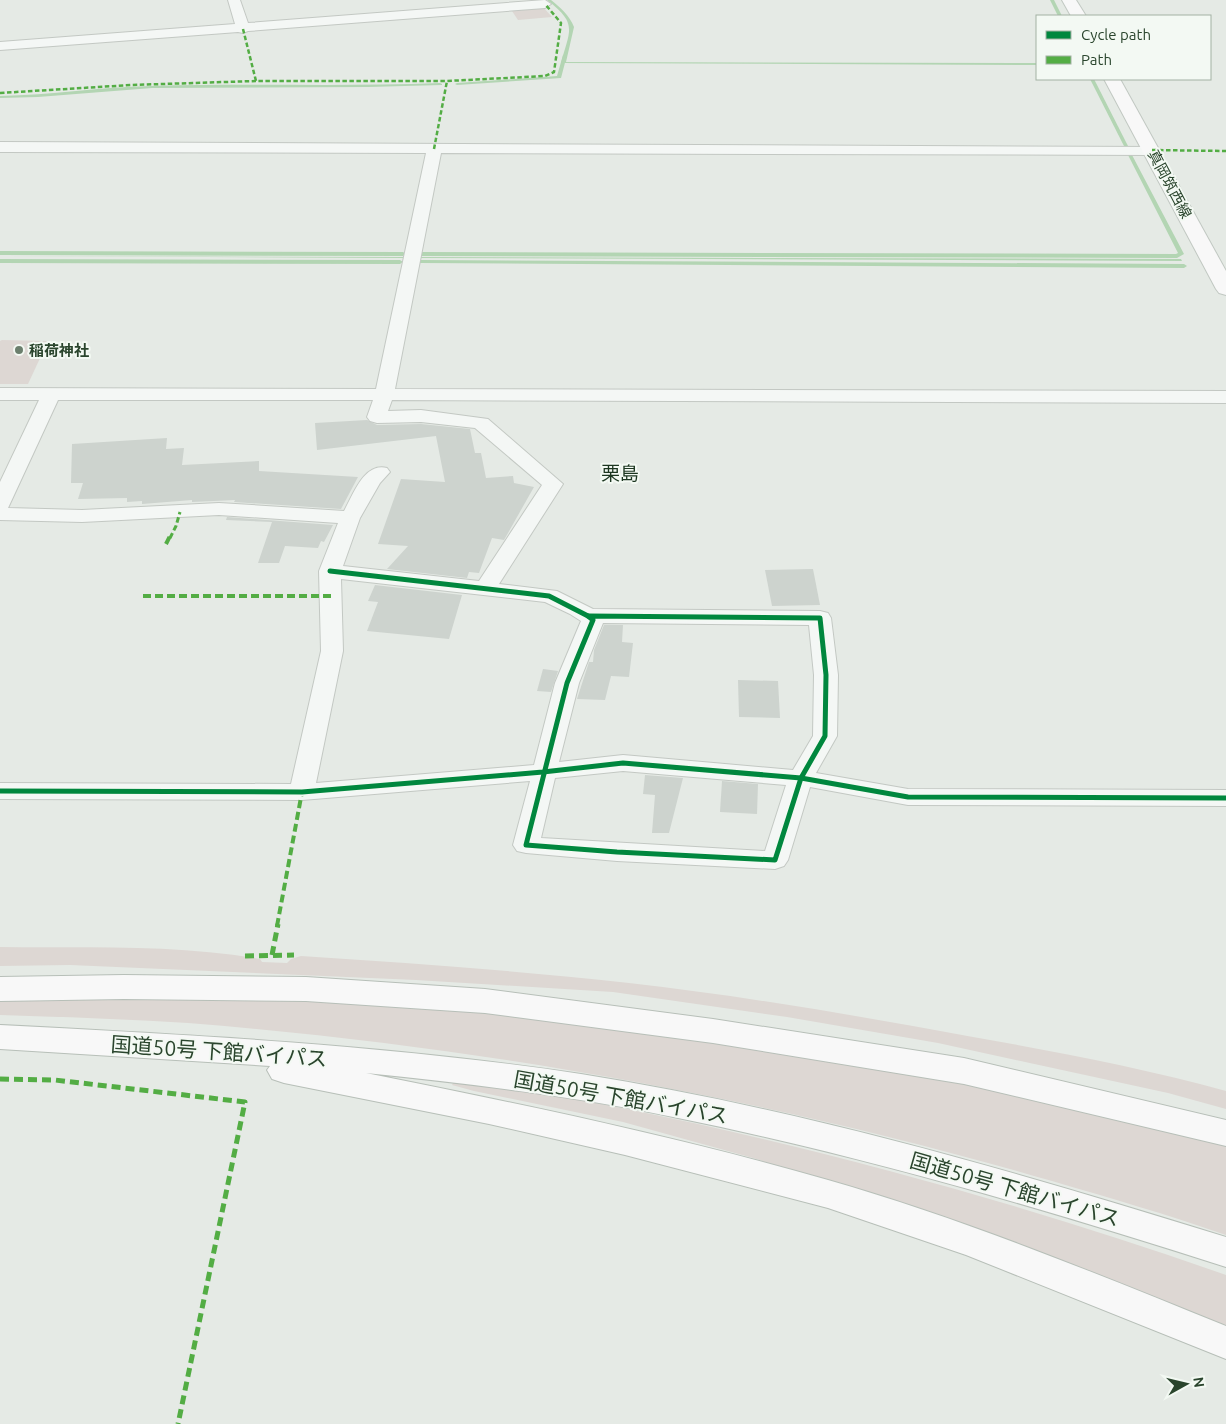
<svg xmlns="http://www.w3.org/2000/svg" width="1226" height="1424" viewBox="0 0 1226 1424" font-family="Ubuntu,'Noto Sans JP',sans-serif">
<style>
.green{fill:#ddd7d3}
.water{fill:#b3d5b3}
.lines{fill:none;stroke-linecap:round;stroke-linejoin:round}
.stream{fill:#b3d5b3;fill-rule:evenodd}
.building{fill:#cdd3ce}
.minor-casing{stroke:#c3c8c3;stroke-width:2}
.major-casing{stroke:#c1c8c2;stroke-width:2}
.highway-casing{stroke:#b7bfb8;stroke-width:2}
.minor{fill:#f4f7f5;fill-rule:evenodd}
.major{fill:#f8f8f8;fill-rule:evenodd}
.highway{fill:#f8f8f8;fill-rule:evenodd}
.quiet-far3{stroke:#53ad44;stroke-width:2.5;stroke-dasharray:4.5 2.5;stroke-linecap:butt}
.quiet-far2{stroke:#53ad44;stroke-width:3;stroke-dasharray:5.5 3;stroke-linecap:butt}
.quiet-far1{stroke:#53ad44;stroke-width:4;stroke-dasharray:8 4;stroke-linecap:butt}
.quiet{stroke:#53ad44;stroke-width:5;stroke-dasharray:9 5;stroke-linecap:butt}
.cycleway-casing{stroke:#f3f9f3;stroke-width:8}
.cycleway{stroke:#00873e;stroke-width:5}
.poi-dot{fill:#6b7f6d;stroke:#f3f9f3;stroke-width:2}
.labels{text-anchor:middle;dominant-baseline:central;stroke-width:4;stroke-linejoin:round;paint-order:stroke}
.far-street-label{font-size:15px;fill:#2a452d;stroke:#f3f9f3}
.far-poi-label{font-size:15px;font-weight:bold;fill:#2a452d;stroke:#f3f9f3;text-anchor:start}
.neighbourhood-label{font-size:19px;fill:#1c3620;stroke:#f3f9f3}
.near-street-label{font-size:21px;fill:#2a452d;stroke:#f3f9f3}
</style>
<rect width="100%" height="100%" fill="#e5eae5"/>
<g class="green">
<path d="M542 6 552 17 518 20 510 8Z"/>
<path d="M2 340 48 341 28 384H0V341Z"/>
<path d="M0 947C85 948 177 944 260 959L262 962 287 963 291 959 301 956C410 963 520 971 629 983 744 996 859 1016 973 1037 1058 1052 1143 1068 1226 1091V1109L1168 1093 938 1043 787 1017 613 992 416 980 70 965 0 966Z"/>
<path d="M287 998 539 1017 804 1052 984 1086 1226 1145V1235C1169 1215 1110 1198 1052 1181 771 1099 480 1046 188 1023 126 1019 63 1017 0 1015V999Z"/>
<path d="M455 1079C514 1090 574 1098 632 1110 833 1151 1032 1207 1226 1275V1326L990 1235 753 1158 623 1122 474 1091 452 1085Z"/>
</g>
<g class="water">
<path d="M547 0H551C560 7 570 16 574 27L566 62 1037 63V65L561 63C570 29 578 24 547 0Z"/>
<path d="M0 256 405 257 404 258Z"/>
<path d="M420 257 1181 259 1182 261 420 258Z"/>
</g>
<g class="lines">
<g class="stream">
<path d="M1050 0H1054L1062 16H1058Z"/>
<path d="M565 54 567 55 561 78 457 85 455 84 457 83 557 76 563 55Z"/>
<path d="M1090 79H1094L1129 148V149L1125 148Z"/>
<path d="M440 83 442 84V85L368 87 152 88 38 97 0 98V96C51 95 101 87 151 86 248 83 344 87 440 83Z"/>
<path d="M1128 154 1132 155 1184 254 1177 258 421 256 418 254 421 252 1176 254 1178 253 1128 155Z"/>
<path d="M0 251 403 252 406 254 403 256 0 255Z"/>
<path d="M0 259 400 260 403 262 400 264 0 263Z"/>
<path d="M421 260 1184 264 1187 266 1184 268 419 263 418 262Z"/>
</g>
</g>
<g class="building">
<path d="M367 420 377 425 421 424 470 429 475 453H481L486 478 513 476 514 483 534 487 504 540 492 538 479 573 469 572 467 578 387 569 408 546 378 544 401 479 445 482 436 436 317 450 315 423Z"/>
<path d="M167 438 166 449 184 448 182 465 259 461V471L358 477 341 509 234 502 235 500 192 502V500L142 504V501L127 502V498L78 499 83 483H71L72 444Z"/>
<path d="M227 517 333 525 324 542 321 541 318 548 285 546 279 563H258L272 522 226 520Z"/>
<path d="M813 569 820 605 772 606 765 570Z"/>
<path d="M375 585 462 595 449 639 367 631 378 602 368 601Z"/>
<path d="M604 625H623L622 642 633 643 629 677 611 676 605 700 577 699 589 662H593L594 650Z"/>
<path d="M543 669 558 671 551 692 537 691Z"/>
<path d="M738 680 778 681 780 718 739 717Z"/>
<path d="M645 775 683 778 669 833H652L655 795 643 794Z"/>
<path d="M722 781 758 784 757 814 720 812Z"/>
</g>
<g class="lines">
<defs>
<g id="minor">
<path d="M228 0H240L248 23 545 0 551 4 545 8 248 31 243 33 238 32 0 50V42L235 24Z"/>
<path d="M0 142 1157 147 1160 150 1157 153 1152 155 441 153 395 389 1226 391V403L392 400 388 411 421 410 488 419 563 484 499 584 557 591 593 609 820 611 828 613 831 618 838 675 837 736 816 773 908 789 1226 790V806L908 805 810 787 788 860 784 866 775 869 617 861 526 853 517 851 513 845 530 781 302 800 0 799V783L291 784 321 651 319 571 338 523 219 515 82 522 0 520V482L39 400H0V388L376 389 426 153 0 152ZM58 400H373L367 417 370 421 377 423 421 422 475 428 542 485 479 581 343 566 360 518 380 483 390 472 387 468C364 462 353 495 344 511L219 503 82 510 8 508ZM341 579 545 602 570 614 581 621 555 683 534 765 316 783 343 651ZM603 623 809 625 814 675 813 736 793 770 623 755 559 762 579 683ZM623 771 786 785 765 851 541 838 555 778Z"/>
</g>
<g id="major">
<path d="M1062 0H1076L1086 16H1071Z"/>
<path d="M1104 79H1120L1226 271V295L1219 293 1216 289Z"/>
</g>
<g id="highway">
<path d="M124 975 306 977 485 989 713 1019 964 1058 1226 1120V1146L964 1084 713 1043 485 1013 306 1001 124 999 0 1001V977Z"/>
<path d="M0 1025C194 1035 389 1045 581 1074 801 1109 1014 1171 1226 1237V1267C1045 1209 864 1156 678 1118 575 1096 470 1084 366 1073 521 1104 676 1136 828 1180 964 1219 1095 1273 1226 1326V1359L966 1255 828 1208 625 1155 489 1124 284 1083 272 1079 267 1070 270 1066 0 1049Z"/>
</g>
</defs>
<use href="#minor" class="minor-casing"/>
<use href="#major" class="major-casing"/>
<use href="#highway" class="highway-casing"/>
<use href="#minor" class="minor"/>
<use href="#major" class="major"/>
<use href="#highway" class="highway"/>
<g class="quiet-far3">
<path d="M243 29 256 81H447L545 76 554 72 561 23 545 4"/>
<path d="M0 93 131 85 256 81"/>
<path d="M434 149 447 81"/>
<path d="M1152 150 1226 151"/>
</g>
<path class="quiet-far2" d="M170 538 176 526 180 512"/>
<g class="quiet-far1">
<path d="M166 544 170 536"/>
<path d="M143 596H331"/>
<path d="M277 926 302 792"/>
</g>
<g class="quiet">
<path d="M272 955 278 924"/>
<path d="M245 956 294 955"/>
<path d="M0 1079 55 1080 245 1102 178 1424"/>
</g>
<defs>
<g id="cycleway">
<path d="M330 571 549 596 588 616"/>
<path d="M588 616 820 618 826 675 825 736 801 778 775 860 617 852 526 845 567 683 593 620Z"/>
<path d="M0 791 302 792 543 772 623 763 801 778 908 797 1226 798"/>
</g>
</defs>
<use href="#cycleway" class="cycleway-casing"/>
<use href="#cycleway" class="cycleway"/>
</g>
<circle class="poi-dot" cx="19" cy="350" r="5"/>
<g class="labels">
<g class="far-street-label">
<text transform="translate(1170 184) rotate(62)">真岡筑西線</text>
</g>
<g class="far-poi-label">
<text x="29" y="350">稲荷神社</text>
</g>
<g class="neighbourhood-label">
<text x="620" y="473">栗島</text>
</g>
<g class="near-street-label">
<text transform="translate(219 1051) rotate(4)">国道50号 下館バイパス</text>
<text transform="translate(621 1097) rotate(10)">国道50号 下館バイパス</text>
<text transform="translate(1015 1189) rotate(16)">国道50号 下館バイパス</text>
</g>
</g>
<rect x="1036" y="15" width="175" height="65" fill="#f3f9f3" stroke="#a3b1a4"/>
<rect x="1046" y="31" width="25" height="8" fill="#00873e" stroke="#a3b1a4"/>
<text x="1081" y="40" font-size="15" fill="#2a452d">Cycle path</text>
<rect x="1046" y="56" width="25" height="8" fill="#53ad44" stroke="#a3b1a4"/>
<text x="1081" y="65" font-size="15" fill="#2a452d">Path</text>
<g transform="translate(1186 1384) rotate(82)" stroke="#f3f9f3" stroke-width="4" paint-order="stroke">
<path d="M0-4L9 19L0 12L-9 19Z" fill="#2a452d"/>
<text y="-8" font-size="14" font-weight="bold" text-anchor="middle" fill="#2a452d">N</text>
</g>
</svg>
